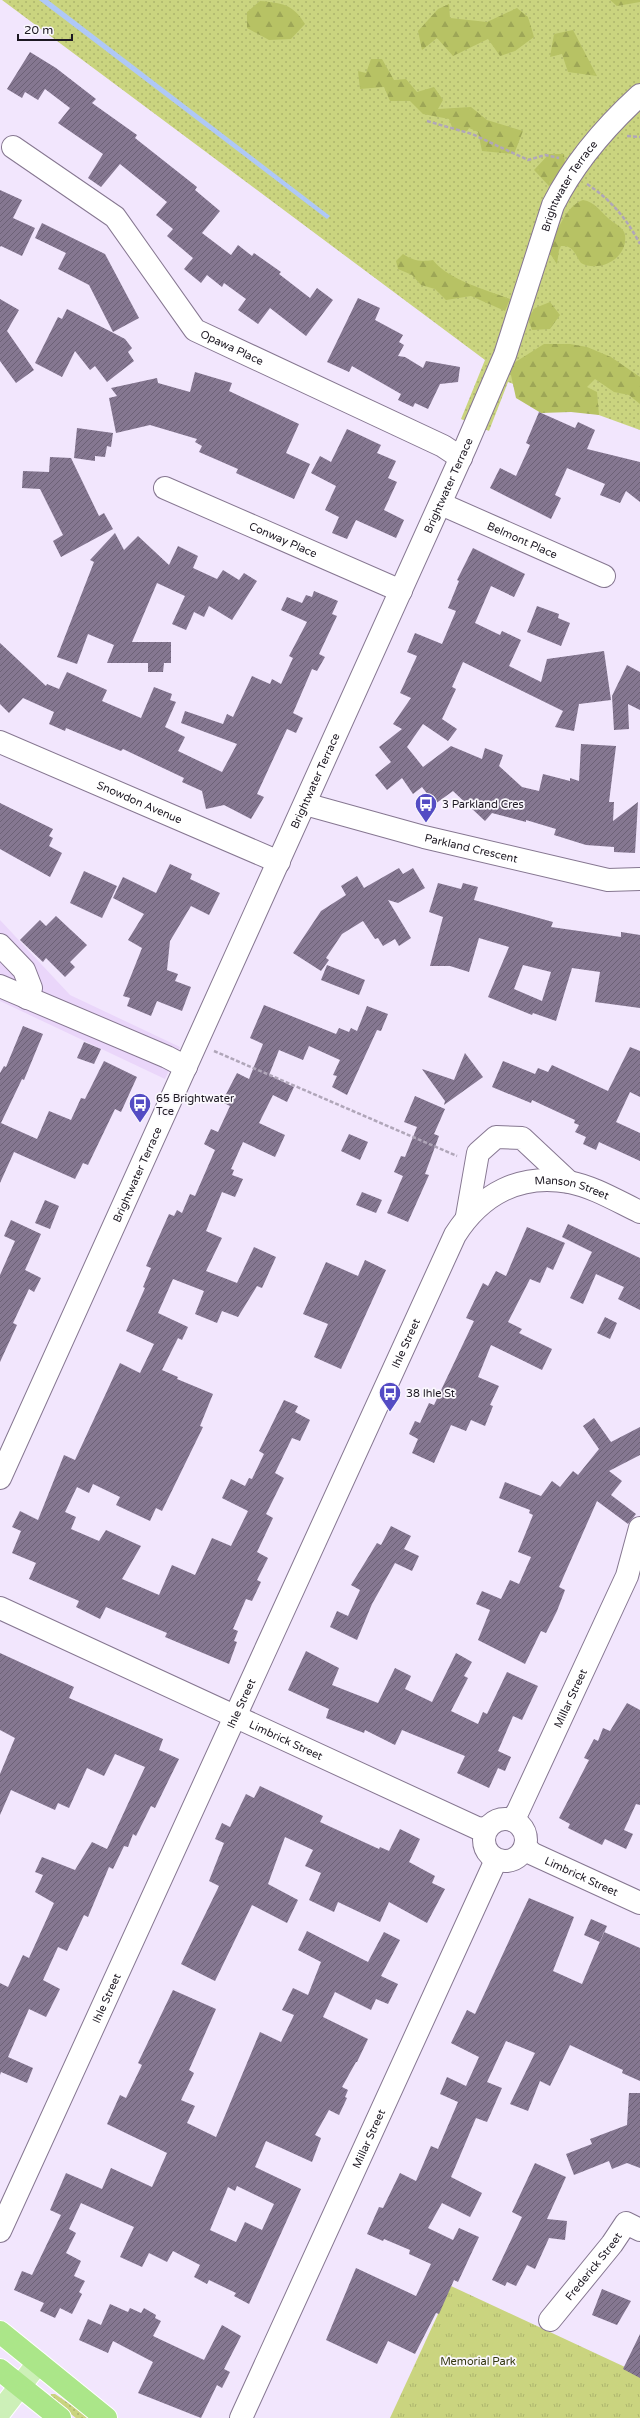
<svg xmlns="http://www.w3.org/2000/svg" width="640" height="2418" font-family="'Varela Round',sans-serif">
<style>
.built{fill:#ead6fa}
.grass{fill:url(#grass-dots)}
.forest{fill:url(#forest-firs)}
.park{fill:url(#park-tufts)}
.water{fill:#afc8f7}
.building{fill:url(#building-hatch);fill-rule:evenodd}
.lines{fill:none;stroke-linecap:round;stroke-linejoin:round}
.minor-casing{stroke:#867791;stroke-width:24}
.major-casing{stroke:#fff;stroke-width:24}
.highway-casing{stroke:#fff;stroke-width:24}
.path{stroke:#b0a6b9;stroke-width:2.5;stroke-dasharray:4 2;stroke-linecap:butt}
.minor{stroke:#fff;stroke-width:22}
.major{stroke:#cdf0b8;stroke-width:22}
.highway{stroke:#abe689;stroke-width:22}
.labels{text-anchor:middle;stroke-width:3.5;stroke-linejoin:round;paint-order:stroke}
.street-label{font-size:11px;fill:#1d1822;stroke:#faf7fd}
.poi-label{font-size:11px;fill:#1d1822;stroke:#faf7fd;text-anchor:start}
.park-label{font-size:11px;fill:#343810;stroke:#faf7fd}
</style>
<defs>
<pattern id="grass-dots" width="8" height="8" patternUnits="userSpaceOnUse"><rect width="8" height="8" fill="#cad47f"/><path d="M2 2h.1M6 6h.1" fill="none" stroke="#adb56d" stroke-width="1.8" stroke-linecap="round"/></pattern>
<pattern id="forest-firs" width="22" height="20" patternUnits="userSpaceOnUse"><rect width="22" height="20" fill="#b7c264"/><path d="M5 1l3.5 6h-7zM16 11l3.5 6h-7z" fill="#9da656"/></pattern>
<pattern id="park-tufts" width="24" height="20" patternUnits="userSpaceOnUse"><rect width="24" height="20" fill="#cad47f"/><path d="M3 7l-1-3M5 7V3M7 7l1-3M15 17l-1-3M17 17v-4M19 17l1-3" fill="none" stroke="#adb56d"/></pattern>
<pattern id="building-hatch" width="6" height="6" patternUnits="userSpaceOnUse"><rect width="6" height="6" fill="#857791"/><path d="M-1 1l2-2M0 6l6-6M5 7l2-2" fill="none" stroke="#6c6176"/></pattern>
</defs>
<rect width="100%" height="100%" fill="#f2e6fd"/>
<path class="built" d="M0 920 70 995 180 1047 165 1079 0 1001Z"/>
<path class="grass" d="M2 0H640V430L508 382 489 431 461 419 485 360Z
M51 2394H55L90 2418H76L50 2398Z"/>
<path class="forest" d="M610 0H640V2L617 6Z
M260 1C282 3 293 4 305 24L291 39 269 40 247 28V12Z
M449 4 450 18 487 22 517 8 528 17 534 37 515 51 500 56 488 39 453 56 437 38 422 50 418 31 438 9Z
M573 30 597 76 568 72 562 54 550 57 554 34Z
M371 59H382L394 80 406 79 417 92 434 87 443 100 438 109 471 107 487 120 523 131 514 154 482 151 478 132 469 128 467 131 453 130 449 119 423 114 410 101H390L384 87 360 89 358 71 366 73Z
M549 154H564L566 173 549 186 534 170Z
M583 200C595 202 600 211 608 218 613 223 624 227 625 235 628 259 599 273 581 263 575 255 574 245 561 246L559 250 557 264 549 252C554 236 566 205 583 200Z
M403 254C414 261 420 262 433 260 448 280 487 290 510 299L505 311 471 296 446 300 435 289 421 285 412 275 398 269 396 261Z
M550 302 560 315 550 329 532 330 528 318 535 308Z
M544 344H570L587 347 611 357 640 377V404L629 395 614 392 595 379 587 387 597 392 599 415 571 412 541 413 516 398 509 366Z"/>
<path class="park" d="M451 2286 640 2374V2418H390Z"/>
<path class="water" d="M39 0H48L330 216 327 219Z"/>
<path class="building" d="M30 52 56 68 96 99 92 103 137 135 135 138 197 187 195 190 220 211 202 233 231 255 238 245 252 256 254 253 281 272 279 274 310 298 317 288 333 300 306 336 270 308 258 324 238 310 246 299 224 283 222 287 207 275 201 283 184 269 193 258 167 236 173 229 156 215 167 202 120 164 101 187 88 178 103 154 58 123 70 108 45 89 38 100 25 92 22 98 7 89Z
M0 190 22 200 13 218 35 228 22 256 1 246 0 247Z
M42 223 105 254 139 318 113 332 89 285 58 269 66 253 35 238Z
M358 298 380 308 375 320 403 335 399 342 404 345 398 356 405 357 423 368 426 361 460 367 458 382 440 384 428 409 415 403 413 407 398 400 401 394 352 366 349 372 327 362Z
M0 299 19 310 7 331 34 370 16 383 0 361Z
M67 309 125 339 132 348 128 352 134 361 107 382 95 366 90 370 75 351 62 377 35 363 58 317 62 319Z
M195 372 232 383 229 391 299 424 286 453 310 464 294 499 236 473 238 469 199 452 202 446 195 442 197 439 150 425 116 433 109 398 117 396 111 388 157 378 158 383 190 392Z
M539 412 575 428 578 422 595 430 587 449 640 462V502L626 491 620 503 600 495 605 484 567 468 555 495 561 498 551 519 490 488 500 468 516 476 530 445 526 443Z
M77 428 113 433 111 447 107 446 105 457 95 456V461L74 458Z
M347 429 381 445 377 453 396 461 388 478 397 482 384 510 404 520 396 538 356 520 347 539 332 533 339 517 325 510 336 486 311 473 320 456 331 462Z
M50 457 71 458 99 516 104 513 113 529 61 557 53 541 63 535 40 489 22 488 23 471 49 472Z
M115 533 124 550 138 536 169 565 178 546 198 556 193 568 217 579 223 570 239 580 244 573 257 581 232 620 209 606 204 617 194 612 186 630 172 624 185 596 157 583 132 642H171V663H164L163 672H148V663H107L114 645 88 634 77 664 57 657 94 562 90 560Z
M473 548 525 574 514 597 491 586 475 623 500 635 502 631 521 640 509 666 541 682 547 659 604 651 611 700 579 704 574 731 555 727 563 711 463 662 452 687 456 689 442 719 457 729 448 741 423 724 407 747 423 767 451 746 482 759 485 748 503 755 499 766 522 787 539 791 543 774 570 781V778L579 781 581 744 616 746 609 802H614L613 821 638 802 635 853 614 852V847L586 845 554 835 556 829 526 820V822L492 813 485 821 453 791 435 804 422 787 413 794 402 778 387 790 375 775 391 762 379 747 402 729 393 724 411 698 400 693 417 656 407 652 415 633 442 644 456 611 448 608 459 581 457 580Z
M314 591 338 601 332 614 337 616 319 654 325 657 317 671 312 669 293 713 303 718 296 733 287 729 257 794 264 797 251 819 224 805 206 809 202 791 182 782 184 778 123 749 121 751 66 728 65 731 49 724 54 712 23 698 9 713 0 704V643L46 686 47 684 59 689 67 672 107 690 102 701 141 718 154 687 172 694 170 700 176 702 165 727 185 737 178 751 222 772 237 744 181 723 185 711 223 724 227 714 233 717 252 676 270 684 272 679 281 684 293 658 289 656 307 622 281 610 287 597 302 603 306 595 312 597Z
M537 606 559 614 558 618 570 623 561 646 527 632Z
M627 665 640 672V710L628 704 629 729 614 730 612 696Z
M0 803 53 829 49 836 53 838 49 846 62 853 50 877 0 849Z
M170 864 192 874 190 879 220 893 209 915 191 906 170 941 167 970 178 974 175 981 191 987 182 1011 157 1001 151 1016 127 1006 130 998 123 996 142 948 128 940 144 914 113 898 123 877 156 893Z
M399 868 403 874 413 868 425 888 398 903 388 900 411 938 399 946 395 939 383 946 378 938 375 939 363 921 342 934 326 958 329 960 321 971 293 953 321 911 346 895 341 886 357 876 364 888Z
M84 871 117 886 102 918 70 903Z
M438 883 461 889 463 883 478 887 474 900 553 922 551 927 621 937V932L640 935V1008L595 1002 600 972 572 968 556 1021 533 1013 532 1015 488 997 509 947 479 938 469 972 450 966H430L443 917 429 912ZM523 965 551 972 542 1001 514 989Z
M56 916 87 945 70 962 75 967 65 977 46 958 43 962 20 940 40 920 46 926Z
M327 965 365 980 359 995 321 980Z
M264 1005 336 1034 339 1028 349 1032 351 1028 357 1031 367 1006 388 1014 381 1031 377 1030 347 1095 332 1087 337 1076 333 1075 340 1060 309 1046 303 1060 279 1050 269 1075 294 1087 287 1102 273 1095 259 1123 285 1135 275 1157 243 1142 231 1169 234 1170 232 1175 243 1179 235 1197 222 1192 206 1231 222 1238 206 1271 237 1283 254 1247 276 1257 262 1288 257 1286 238 1317 222 1311 217 1323 195 1314 204 1291 173 1279 158 1313 188 1327 182 1340 178 1338 162 1370 178 1377 177 1379 213 1394 200 1426 203 1427 162 1511 156 1508 150 1521 116 1505 120 1497 93 1484 89 1493 77 1487 65 1512 76 1517 71 1529 99 1541 106 1530 141 1546 122 1579 159 1595 172 1565 195 1575 212 1538 231 1546 248 1511 222 1498 231 1479 245 1486 249 1478 252 1479 264 1454 259 1451 284 1400 298 1406 295 1412 310 1420 300 1441 292 1438 275 1473 284 1478 266 1514 273 1518 257 1552 268 1558 257 1580 261 1582 252 1601 246 1599 233 1629 238 1631 234 1641 237 1642 229 1664 165 1637 167 1633 106 1607 100 1619 76 1607 79 1601 29 1579 36 1563 12 1553 21 1531 12 1527 20 1511 38 1520 64 1455 75 1460 120 1363 140 1373 154 1344 126 1331 145 1288 143 1287 151 1268 146 1266 169 1214 174 1216 177 1210 182 1213 190 1194 195 1196 215 1150 204 1144 211 1129 218 1132 230 1106 222 1102 237 1073 249 1079 263 1044 250 1038Z
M23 1026 43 1034 24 1080 22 1079 1 1123 37 1139 49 1111 71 1120 81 1098 85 1099 104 1061 137 1077 121 1112 115 1109 88 1165 83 1163 75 1179 14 1152 0 1183V1073L4 1066 6 1067Z
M84 1042 101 1049 94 1064 77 1058Z
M630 1047 640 1051V1097L630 1092 616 1122 640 1133V1161L599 1142 596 1150 583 1144 586 1137 575 1132 579 1125 574 1123 575 1120 532 1100 531 1103 492 1087 503 1061 535 1074 538 1068 548 1072 552 1065 608 1091Z
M465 1053 483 1077 444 1105 445 1101 422 1069 454 1080Z
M415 1096 445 1109 434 1134 439 1136 425 1174 429 1175 408 1222 387 1213 403 1176 394 1172 401 1156 405 1157 417 1127 404 1122Z
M349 1134 368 1142 360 1160 341 1151Z
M362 1192 382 1200 376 1213 356 1205Z
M45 1200 59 1206 50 1229 35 1223Z
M11 1220 41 1234 25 1270 41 1278 34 1292 29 1289 13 1323 17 1325 0 1362V1275L15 1241 4 1236Z
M568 1224 640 1258V1310L618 1299 624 1287 596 1274 583 1304 570 1298 592 1252 562 1237Z
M527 1227 565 1243 553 1270 547 1267 540 1283 530 1279 508 1322 522 1329 519 1333 552 1349 542 1370 491 1345 478 1377 499 1386 490 1405 493 1406 485 1426 471 1420 466 1431 451 1425 434 1463 412 1453 418 1439 409 1434 415 1421 420 1423 429 1403 434 1405 474 1321 466 1318 483 1283 488 1286 496 1271 506 1276Z
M365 1260 386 1270 341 1369 314 1357 328 1324 303 1314 326 1262 358 1276Z
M605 1317 617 1323 610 1339 597 1333Z
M594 1418 611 1442 640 1427V1455L609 1471 622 1481 611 1495 636 1514 628 1524 597 1501 559 1587 565 1590 557 1611 546 1633 541 1631 525 1664 478 1640 490 1610 476 1604 482 1591 501 1599 510 1580 519 1584 531 1557 518 1552 533 1515 529 1513 530 1510 499 1498 505 1482 541 1496 552 1481 560 1487 573 1471 578 1475 599 1449 583 1426Z
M391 1526 411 1536 404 1549 419 1556 412 1571 395 1563 372 1604 357 1640 330 1627 337 1611 348 1616 360 1590 351 1585 377 1543 381 1545Z
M306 1651 339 1668 332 1685 378 1703 395 1668 411 1676 405 1689 432 1702 456 1653 472 1662 464 1676 468 1678 451 1711 478 1724 483 1712 487 1714 507 1672 538 1686 522 1720 513 1716 498 1751 511 1757 505 1771 498 1768 489 1788 457 1773 465 1756 402 1730 395 1745 365 1730 364 1733 326 1718 329 1709 288 1690Z
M0 1653 74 1687 69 1698 163 1739 159 1750 179 1759 155 1808 151 1806 136 1836 133 1834 128 1847 124 1846 113 1869 109 1867 88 1917 84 1915 67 1951 58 1947 43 1980 60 1989 46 2017 29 2009 8 2057 33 2068 27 2083 1 2072 0 2075V1983L8 1987 23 1955 29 1958 54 1903 35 1892 43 1875 35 1872 42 1857 75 1870 92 1842 107 1849 145 1767 115 1754 104 1776 87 1768 69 1808 58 1803 55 1810 11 1790 0 1815V1774L15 1738 0 1730Z
M627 1703 640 1710V1805L636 1804 624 1830 633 1834 626 1849 605 1839 602 1845 568 1828 570 1824 559 1818 589 1760 584 1758 594 1739 598 1741 603 1728 610 1731Z
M260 1786 323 1816 320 1822 379 1849 380 1847 389 1851 400 1829 420 1839 409 1862 435 1876 432 1883 445 1889 427 1923 389 1902 380 1922 338 1902 334 1912 309 1900 321 1873 305 1866 313 1850 285 1837 268 1884 298 1900 287 1923 252 1905 215 1981 181 1964 219 1886 209 1881 224 1843 215 1839 222 1823 230 1827 246 1794 254 1798Z
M529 1898 574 1917 553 1971 582 1984 604 1932 640 1948V2081L622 2073 623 2070 570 2045 550 2086 540 2081 528 2111 510 2104 535 2053 506 2041 487 2082 502 2088 487 2122 476 2118 451 2177 482 2193 470 2217 442 2203 428 2228 453 2240 459 2228 479 2237 458 2282 454 2280 439 2314 436 2313 415 2354 388 2341 377 2364 326 2340 356 2268 416 2296 431 2264 409 2254 410 2250 384 2239 383 2241 367 2234 379 2207 383 2208 400 2173 416 2181 431 2146 438 2149 458 2102 440 2094 447 2077 466 2086 479 2057 451 2043 467 2010 475 2014Z
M591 1919 607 1926 600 1942 584 1935Z
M307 1931 368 1962 384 1932 400 1940 381 1976 398 1984 388 2004 376 1999 371 2010 335 1992 323 2017 368 2039 357 2062H356L342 2087 348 2090 345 2097 347 2098 339 2115 329 2110 315 2135 321 2138 312 2162 266 2141 255 2167 301 2189 249 2304 234 2296 236 2293 209 2280 207 2284 194 2277 200 2265 173 2251 167 2262 149 2253 142 2267 120 2257 134 2227 81 2203 69 2229 76 2233 66 2253 81 2261 74 2276 85 2281 79 2292 82 2294 72 2314 60 2308 55 2318 40 2311 44 2303 14 2290 22 2271 32 2275 61 2215 50 2210 66 2173 102 2189 111 2168 152 2187 167 2153 107 2124 120 2095 126 2098 142 2065 138 2063 173 1990 216 2009 189 2070 194 2073 181 2100 195 2106 187 2123 216 2137 260 2032 281 2042 294 2015 282 2010 293 1988 308 1995 321 1962 298 1950ZM237 2186 274 2204 262 2230 245 2222 236 2242 210 2230 228 2187 235 2191Z
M629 2093H640V2168L627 2163 612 2169 609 2161 574 2175 566 2154 592 2144 590 2139 627 2125Z
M535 2163 566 2177 547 2219 567 2221 565 2240 549 2238 535 2269 527 2265 516 2286 507 2282 505 2286 492 2280 522 2217 512 2212Z
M602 2289 631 2301 617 2325 592 2315Z
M110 2304 128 2312 130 2308 141 2313 144 2308 156 2315 155 2318 161 2321 153 2336 204 2360 222 2325 241 2336 224 2369 230 2372 222 2388 217 2385 201 2418 138 2393 153 2362 113 2341 108 2353 79 2340 88 2319 101 2325Z
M640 2334V2378L623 2369Z"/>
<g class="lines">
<g class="minor-casing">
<g id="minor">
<path id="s1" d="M13 147 115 217 195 330 443 446 461 458"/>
<path id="s2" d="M165 488 401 591"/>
<path id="s3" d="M441 504 604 576"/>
<path id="s4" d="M0 742 279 862"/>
<path id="s5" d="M305 804 424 837 608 880 640 879"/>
<path d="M0 945 24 970 31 988 27 998"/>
<path d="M0 986 167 1057 186 1067"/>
<path d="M467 1216 478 1153 496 1137 522 1138 569 1182"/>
<path id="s6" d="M0 1478 466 446 505 355 553 205C574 163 605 127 640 95"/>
<path id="s7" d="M0 1608 477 1828 486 1829"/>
<circle cx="505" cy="1840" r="21"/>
<path id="s8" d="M512 1820 518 1811 627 1576 640 1528"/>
<path id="s9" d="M525 1847 533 1854 640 1903"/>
<path id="s10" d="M0 2231 455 1235C481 1194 520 1173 569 1182 594 1187 617 1201 640 1212"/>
<path id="s11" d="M550 2320 612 2244 626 2223 640 2230"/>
<path id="s12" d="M241 2418 496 1860"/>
</g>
</g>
<g class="major-casing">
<path id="major" d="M0 2412 38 2363"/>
</g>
<g class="highway-casing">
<path id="highway" d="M0 2332 106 2418
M0 2370 60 2418"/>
</g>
<path class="path" d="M427 121 472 134 528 160 545 155 559 158
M627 136 640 137
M587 184C610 199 627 219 640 244
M214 1051 457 1156"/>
<use href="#minor" class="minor"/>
<use href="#major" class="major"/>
<use href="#highway" class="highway"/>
</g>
<defs>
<g id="bus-pin" transform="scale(1.15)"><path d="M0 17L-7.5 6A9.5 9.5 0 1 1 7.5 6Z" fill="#544cc4" stroke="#faf7fd"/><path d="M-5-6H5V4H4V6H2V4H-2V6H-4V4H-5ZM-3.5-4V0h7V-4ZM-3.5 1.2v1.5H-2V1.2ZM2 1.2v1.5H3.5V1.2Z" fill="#fff"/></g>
</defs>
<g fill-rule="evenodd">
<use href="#bus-pin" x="426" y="804"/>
<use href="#bus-pin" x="140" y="1104"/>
<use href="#bus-pin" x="390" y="1393"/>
</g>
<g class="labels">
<g class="street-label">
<text dy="4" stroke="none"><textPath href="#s6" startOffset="1413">Brightwater Terrace</textPath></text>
<text dy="4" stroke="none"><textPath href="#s1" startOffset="303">Opawa Place</textPath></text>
<text dy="4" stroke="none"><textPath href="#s6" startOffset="1089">Brightwater Terrace</textPath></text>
<text dy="4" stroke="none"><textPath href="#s3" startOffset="89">Belmont Place</textPath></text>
<text dy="4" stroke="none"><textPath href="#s2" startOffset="129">Conway Place</textPath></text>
<text dy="4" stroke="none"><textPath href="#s6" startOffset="765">Brightwater Terrace</textPath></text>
<text dy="4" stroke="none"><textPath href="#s4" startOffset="152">Snowdon Avenue</textPath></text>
<text dy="4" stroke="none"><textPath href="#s5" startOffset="172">Parkland Crescent</textPath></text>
<text dy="4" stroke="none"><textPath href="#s6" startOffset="333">Brightwater Terrace</textPath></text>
<text dy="4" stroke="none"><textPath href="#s10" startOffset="1233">Manson Street</textPath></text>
<text dy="4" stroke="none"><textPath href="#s10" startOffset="976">Ihle Street</textPath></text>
<text dy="4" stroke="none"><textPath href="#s8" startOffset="135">Millar Street</textPath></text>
<text dy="4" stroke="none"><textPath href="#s10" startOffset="580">Ihle Street</textPath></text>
<text dy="4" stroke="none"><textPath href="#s7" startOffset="315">Limbrick Street</textPath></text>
<text dy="4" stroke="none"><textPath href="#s9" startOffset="64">Limbrick Street</textPath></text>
<text dy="4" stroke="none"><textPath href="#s10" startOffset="256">Ihle Street</textPath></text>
<text dy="4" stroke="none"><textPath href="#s12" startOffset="307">Millar Street</textPath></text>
<text dy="4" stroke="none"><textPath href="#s11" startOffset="69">Frederick Street</textPath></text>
</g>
<g class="poi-label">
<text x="442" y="808">3 Parkland Cres</text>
<text x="156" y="1102">65 Brightwater<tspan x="156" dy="13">Tce</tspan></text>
<text x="406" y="1397">38 Ihle St</text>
</g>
<g class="park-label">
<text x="478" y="2365">Memorial Park</text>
</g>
</g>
<path d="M18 34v6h54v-6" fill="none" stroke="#1d1822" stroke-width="2"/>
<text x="24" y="34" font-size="12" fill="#1d1822" stroke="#faf7fd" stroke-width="3" paint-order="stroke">20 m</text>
</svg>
